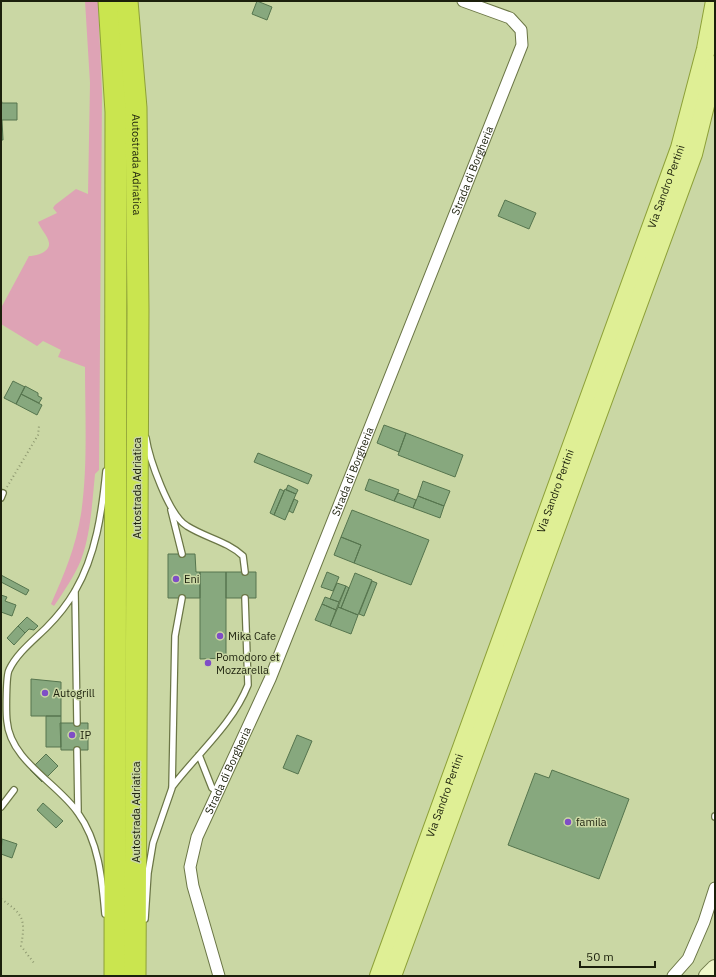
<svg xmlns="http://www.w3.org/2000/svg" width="716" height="977" font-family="'IBM Plex Sans',sans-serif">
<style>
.green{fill:#dea3b5}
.building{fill:#87a87e;stroke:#56754e}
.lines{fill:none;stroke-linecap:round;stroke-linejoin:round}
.lane-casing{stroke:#6b7646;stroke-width:8}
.street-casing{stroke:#6b7646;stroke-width:13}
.secondary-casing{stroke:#6b7646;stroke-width:18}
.primary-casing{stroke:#8da038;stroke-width:20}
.highway-casing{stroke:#8da038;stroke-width:23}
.path{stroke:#8d976f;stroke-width:2;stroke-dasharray:1 3;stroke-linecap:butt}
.lane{stroke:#fff;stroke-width:5.5}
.street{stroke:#fff;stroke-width:11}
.secondary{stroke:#eff7ca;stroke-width:16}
.primary{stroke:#dfef95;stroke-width:18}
.highway{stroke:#cae54f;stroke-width:21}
.poi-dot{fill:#7f4ec6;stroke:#cad7a4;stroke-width:1.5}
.labels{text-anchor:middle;stroke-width:3;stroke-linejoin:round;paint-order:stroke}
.street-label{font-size:11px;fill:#1c200c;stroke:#cad7a4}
.poi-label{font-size:11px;fill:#1c200c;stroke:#cad7a4;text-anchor:start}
</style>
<rect width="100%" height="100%" fill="#cad7a4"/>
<path class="green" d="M85 1H98L102 93 99 470 95 474C92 503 91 533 81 560 74 577 64 591 54 606L51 604C64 575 76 546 81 514 88 468 85 414 85 367L58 357 61 350 43 341 37 346 1 324V308L29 256C36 256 50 252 49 243 48 236 40 228 38 222L57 213 53 208 55 205 76 189 88 194 90 83Z"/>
<path class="building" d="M257 1 272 7 267 20 252 14Z
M1 99 2 103H17V120H2L3 140H1Z
M505 200 536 213 529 229 498 216Z
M13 381 25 387 16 404 4 398Z
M25 386 38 393V396L42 398 39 403 21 394Z
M21 394 42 405 37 415 16 404Z
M384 425 406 433 399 452 377 443Z
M406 433 463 455 455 477 398 455Z
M258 453 312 475 308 484 254 462Z
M369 479 399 490 394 501 365 490Z
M423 481 450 491 444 506 418 496Z
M288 485 298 490 296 494 286 490Z
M280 489 284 491 274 515 270 513Z
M285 489 296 494 285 520 274 515Z
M398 493 416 500 413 508 394 501Z
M418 496 444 506 440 518 413 508Z
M294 499 298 501 293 513 289 511Z
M352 510 429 540 411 585 354 563 361 545 341 537Z
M341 537 361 545 354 563 334 555Z
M168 554H195L196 572H200V598H168Z
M200 572H226V658L200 659Z
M226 572H256V598H226Z
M327 572 339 577 333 591 321 587Z
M355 573 372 580 358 615 341 608Z
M1 575 29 590 26 595 1 582Z
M372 581 377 583 364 616 359 614Z
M337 583 346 586 339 602 330 599Z
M346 586 349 588 341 608 338 607Z
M1 595 7 597 5 601 16 605 12 616 1 612Z
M325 597 339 602 336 610 322 604Z
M322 604 336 610 330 626 315 620Z
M338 607 358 615 351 634 330 626Z
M27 617 38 626 34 630 29 629 25 633 18 626Z
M18 626 25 633 14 645 7 638Z
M31 679 61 682V716H31Z
M46 716H61V747H46Z
M60 723H88V750H61Z
M297 735 312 741 298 774 283 768Z
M46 754 58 766 42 782 30 770Z
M552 770 629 799 599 879 508 845 535 773 549 778Z
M43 803 63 821 56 828 37 810Z
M2 839 17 844 12 858 1 854Z"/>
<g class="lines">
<g class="lane-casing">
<path id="lane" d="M146 438C149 458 169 516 187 526 206 538 227 541 243 556L245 572
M1 498 3 493
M171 510 182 554
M75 591 77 723
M77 750 78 811
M199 755 212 788 218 792
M172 787C198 753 232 725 248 685L245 598
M1 807 14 790
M715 816V817
M105 914C102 879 99 842 78 813 59 784 10 761 7 721 6 713 6 676 9 670 17 653 34 640 47 627 57 617 68 603 75 591 96 555 102 512 106 471
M145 919 148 873 153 843 172 788 175 636 182 598"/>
</g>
<g class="street-casing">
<g id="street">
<path id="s1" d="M219 976 193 886 190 867 197 837 270 679 522 45 521 30 510 18 463 1"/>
<path d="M673 976 688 959 704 922 715 888"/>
</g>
</g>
<g class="secondary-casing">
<path id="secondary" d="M707 976 715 968"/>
</g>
<g class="primary-casing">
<g id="primary">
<path id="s2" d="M379 976 680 148 706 49 715 1"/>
<path d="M392 976 693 154 715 65"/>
</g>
</g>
<g class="highway-casing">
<g id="highway">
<path d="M109 1 116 112 115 976"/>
<path id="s3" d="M127 1 136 108 138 309 135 976"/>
</g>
</g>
<path class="path" d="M7 487 38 435 39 426
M1 899C23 914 26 919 21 946L34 963"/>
<use href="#lane" class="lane"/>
<use href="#street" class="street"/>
<use href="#secondary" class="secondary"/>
<use href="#primary" class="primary"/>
<use href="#highway" class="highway"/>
</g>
<g class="poi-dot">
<circle cx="176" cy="579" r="4"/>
<circle cx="220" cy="636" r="4"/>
<circle cx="208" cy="663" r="4"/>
<circle cx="45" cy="693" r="4"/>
<circle cx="72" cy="735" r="4"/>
<circle cx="568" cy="822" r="4"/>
</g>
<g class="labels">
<g class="street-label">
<text dy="4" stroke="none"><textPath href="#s3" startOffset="164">Autostrada Adriatica</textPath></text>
<text dy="4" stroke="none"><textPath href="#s1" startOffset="865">Strada di Borgheria</textPath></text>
<text dy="4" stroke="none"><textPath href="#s2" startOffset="840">Via Sandro Pertini</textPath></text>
<text dy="4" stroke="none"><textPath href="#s1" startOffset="541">Strada di Borgheria</textPath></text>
<text transform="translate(137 488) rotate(-90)" y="4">Autostrada Adriatica</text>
<text dy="4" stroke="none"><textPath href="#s2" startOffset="516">Via Sandro Pertini</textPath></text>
<text dy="4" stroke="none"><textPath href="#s1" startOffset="217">Strada di Borgheria</textPath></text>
<text dy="4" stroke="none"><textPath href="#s2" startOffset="192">Via Sandro Pertini</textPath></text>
<text transform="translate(136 812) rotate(-90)" y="4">Autostrada Adriatica</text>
</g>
<g class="poi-label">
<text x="184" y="583">Eni</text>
<text x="228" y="640">Mika Cafe</text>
<text x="216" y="661">Pomodoro et<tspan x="216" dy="13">Mozzarella</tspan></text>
<text x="53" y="697">Autogrill</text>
<text x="80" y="739">IP</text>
<text x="576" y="826">famila</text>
</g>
</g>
<rect width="716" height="977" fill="none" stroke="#1c200c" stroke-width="4"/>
<path d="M580 961v6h75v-6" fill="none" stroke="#1c200c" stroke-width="2"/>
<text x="586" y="961" font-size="12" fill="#1c200c" stroke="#cad7a4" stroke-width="3" paint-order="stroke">50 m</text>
</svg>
